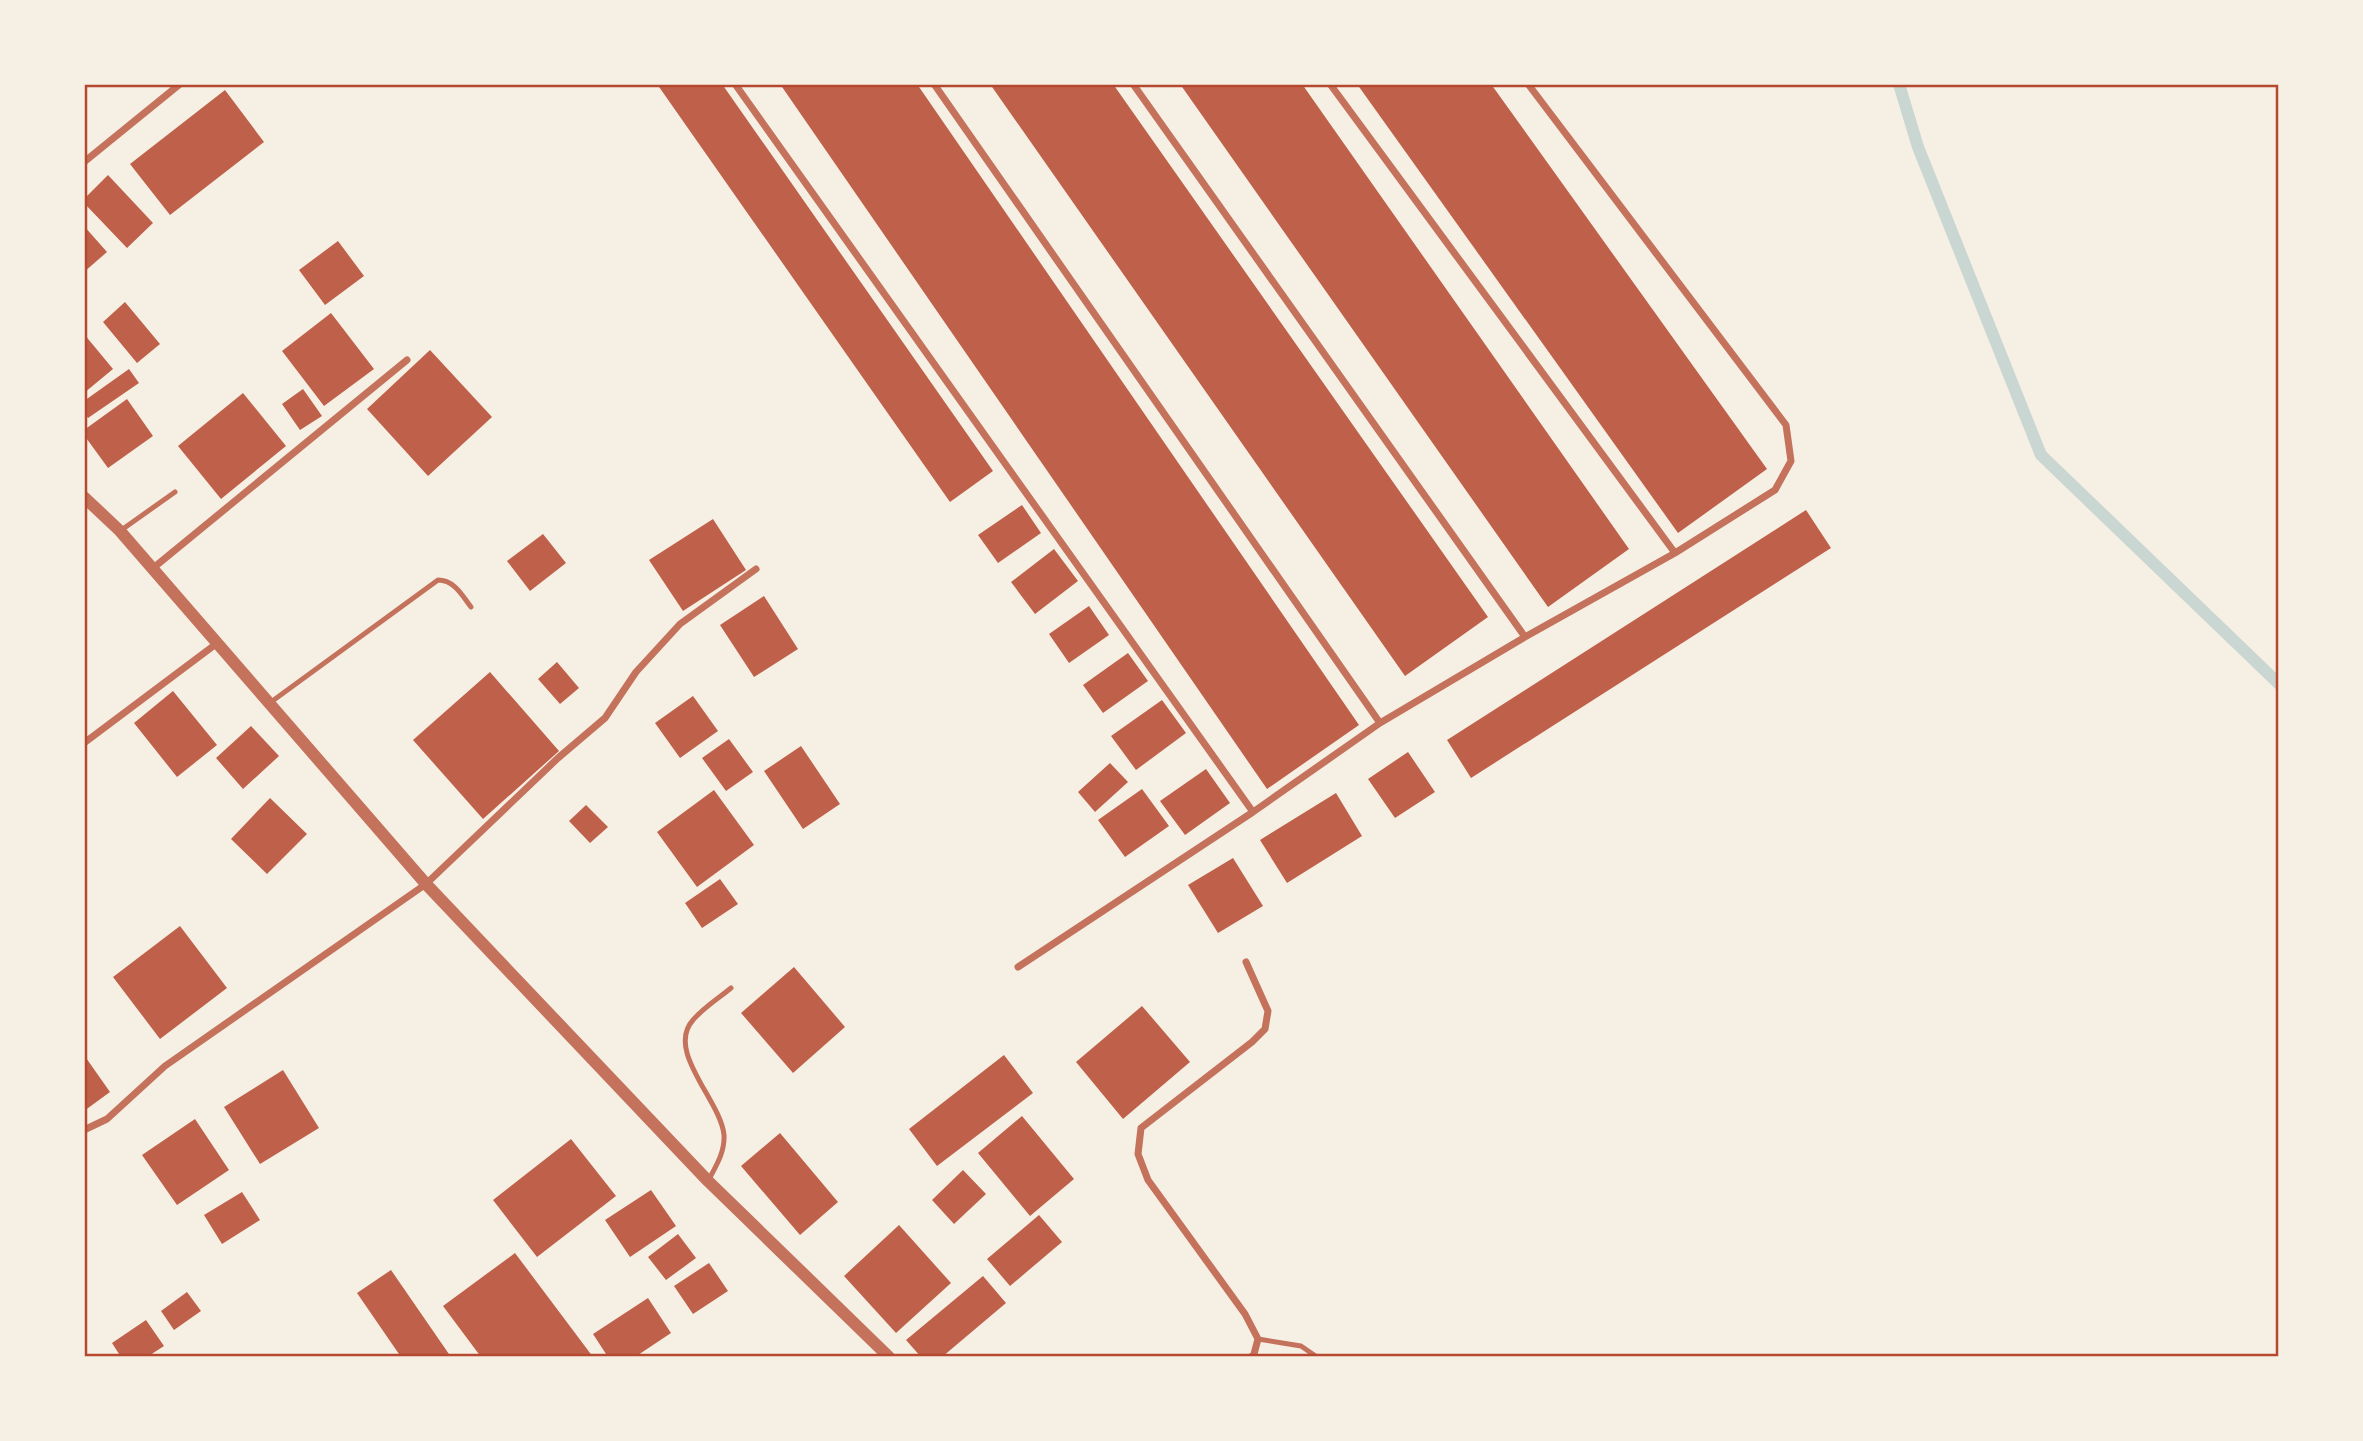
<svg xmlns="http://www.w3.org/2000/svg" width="2363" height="1441" font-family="Raleway,sans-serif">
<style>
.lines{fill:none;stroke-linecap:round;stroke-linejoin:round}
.stream{stroke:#c9d6d2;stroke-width:12}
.building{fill:#bf614a}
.service{stroke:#c5725c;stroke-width:5}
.minor{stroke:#c5725c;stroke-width:7}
.tertiary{stroke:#c5725c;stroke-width:12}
.neatline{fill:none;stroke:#b5482f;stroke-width:2.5}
</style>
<rect width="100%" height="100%" fill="#f6efe4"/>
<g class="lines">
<path class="stream" d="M1899 84 1918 147 2041 455 2279 684"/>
</g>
<path class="building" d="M657 84H722L993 471 950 502Z
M780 84H917L1359 725 1267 789Z
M990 84H1113L1488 617 1405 676Z
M1180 84H1302L1629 549 1548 607Z
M1357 84H1491L1767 469 1678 533Z
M225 90 264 142 170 215 130 164Z
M108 175 153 223 127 248 84 203V199Z
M84 226 107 252 84 272Z
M338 241 364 276 325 305 299 270Z
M125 302 160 344 137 363 103 322Z
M331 313 374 369 324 406 282 351Z
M84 334 113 369 84 393Z
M430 350 492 417 428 476 367 409Z
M129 369 139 383 88 418 84 412V401Z
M303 389 322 416 300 430 282 404Z
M243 393 286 446 221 499 178 446Z
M127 399 153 436 108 468 84 435V430Z
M1022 505 1041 533 998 563 978 535Z
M1806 510 1831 548 1471 778 1447 740Z
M713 519 746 570 683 611 649 560Z
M543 534 566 563 530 591 507 561Z
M1054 549 1078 581 1035 614 1011 582Z
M764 596 798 649 754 677 720 625Z
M1089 606 1109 635 1069 663 1049 634Z
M1128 653 1148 681 1103 713 1083 685Z
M557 662 579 688 560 704 538 679Z
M490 672 559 751 483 819 413 740Z
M173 691 217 745 177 777 134 723Z
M693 696 718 731 680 758 655 723Z
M1162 700 1186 733 1136 770 1111 736Z
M251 726 279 756 243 789 216 758Z
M729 739 753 772 726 791 702 758Z
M801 746 840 804 803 829 764 771Z
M1408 752 1435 792 1395 818 1368 779Z
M1110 763 1128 782 1095 812 1078 792Z
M1206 769 1230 803 1185 835 1160 801Z
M1142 789 1169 826 1125 857 1098 820Z
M714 790 754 845 697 887 657 832Z
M1336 793 1362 836 1287 883 1260 840Z
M270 798 307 834 267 874 231 839Z
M586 805 608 827 590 843 569 821Z
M1233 858 1263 906 1218 933 1188 885Z
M720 879 738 904 702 928 685 903Z
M180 926 227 988 160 1039 113 977Z
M794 967 845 1027 793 1073 741 1013Z
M1142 1006 1190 1062 1123 1119 1076 1062Z
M84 1055 110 1092 84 1111Z
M1004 1055 1033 1093 937 1166 909 1129Z
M283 1070 319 1128 260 1164 224 1107Z
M1022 1116 1074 1179 1030 1216 978 1153Z
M195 1119 229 1170 177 1205 142 1155Z
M780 1133 838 1202 800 1235 741 1166Z
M571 1139 616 1196 537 1257 493 1200Z
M963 1170 986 1194 954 1224 932 1200Z
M651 1190 676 1226 630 1257 605 1220Z
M242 1192 260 1220 222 1244 204 1215Z
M1039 1215 1062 1242 1010 1286 987 1259Z
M899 1225 951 1283 896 1333 844 1276Z
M678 1234 696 1258 666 1280 648 1257Z
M515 1253 593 1357H481L443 1306Z
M709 1263 728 1291 693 1314 674 1286Z
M391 1270 451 1357H401L357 1293Z
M983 1276 1006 1303 942 1357H921L906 1340Z
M187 1292 201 1311 174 1330 161 1311Z
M648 1298 671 1333 635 1357H608L593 1334Z
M146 1320 164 1346 147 1357H121L112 1343Z"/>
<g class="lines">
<path class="service" d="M120 531 175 492
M271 702 438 580C454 580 462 595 471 607
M708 1181C716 1166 725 1152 724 1135 721 1101 665 1051 693 1020 703 1008 719 998 731 988
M1258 1339 1301 1346 1317 1357"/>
<path class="minor" d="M735 84 1253 812
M934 84 1380 723
M1133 84 1525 637
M1330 84 1675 553
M84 162 180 84
M152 569 407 360
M84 743 216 644
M1246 962 1268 1011 1265 1029 1252 1042 1141 1128 1138 1154 1148 1180 1245 1314 1258 1339 1254 1354 1251 1357
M1018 967 1253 812 1380 723 1525 637 1675 553 1775 490 1791 461 1786 425 1528 84
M84 1130 107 1119 165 1066 426 884 558 758 605 718 636 672 680 624 756 569"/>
<path class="tertiary" d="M84 497 120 531 426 884 708 1181 889 1357"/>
</g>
<rect width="2363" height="1441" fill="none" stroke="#f6efe4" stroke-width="172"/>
<rect x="86" y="86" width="2191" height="1269" class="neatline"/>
</svg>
